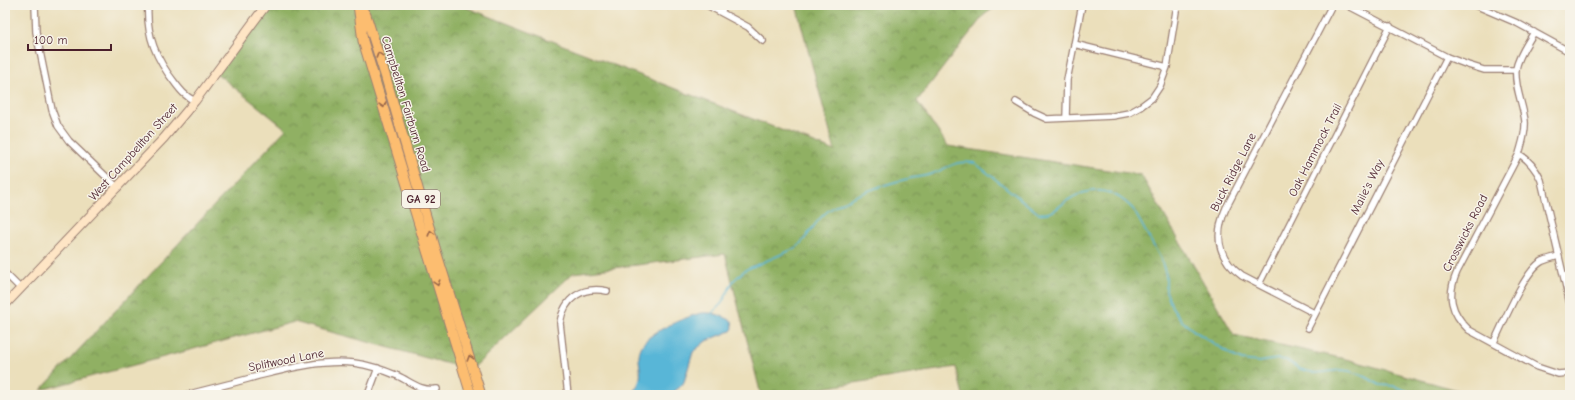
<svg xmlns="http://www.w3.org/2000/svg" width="1575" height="400" font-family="'Comic Neue',sans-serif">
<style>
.forest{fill:url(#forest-crowns);stroke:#6d6847}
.water{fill:#59b6d7;stroke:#526a81}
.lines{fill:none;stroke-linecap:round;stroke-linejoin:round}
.stream{stroke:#59b6d7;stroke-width:1.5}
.minor-casing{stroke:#9a7f73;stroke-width:8}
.secondary-casing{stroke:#9a7f73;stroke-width:10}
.primary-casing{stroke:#9a7f73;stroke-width:11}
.minor{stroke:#fff;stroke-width:5.5}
.secondary{stroke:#fee5c5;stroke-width:8}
.primary{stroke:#fcbd6f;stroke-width:9}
.oneway{stroke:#9a664a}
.labels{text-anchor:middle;stroke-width:3;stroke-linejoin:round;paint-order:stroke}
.shield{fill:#f7f3e8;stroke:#7e5f64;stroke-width:1}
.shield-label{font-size:11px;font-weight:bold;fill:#4a1f2b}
.street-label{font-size:12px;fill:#4a1f2b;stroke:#f7f3e8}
</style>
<defs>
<pattern id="forest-crowns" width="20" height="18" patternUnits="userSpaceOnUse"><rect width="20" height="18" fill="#90b063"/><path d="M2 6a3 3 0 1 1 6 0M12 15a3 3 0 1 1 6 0" fill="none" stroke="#788f52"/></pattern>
</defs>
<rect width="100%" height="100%" fill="#f7f3e8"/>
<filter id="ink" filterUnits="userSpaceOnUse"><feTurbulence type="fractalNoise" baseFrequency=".025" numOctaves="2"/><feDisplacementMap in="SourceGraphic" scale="8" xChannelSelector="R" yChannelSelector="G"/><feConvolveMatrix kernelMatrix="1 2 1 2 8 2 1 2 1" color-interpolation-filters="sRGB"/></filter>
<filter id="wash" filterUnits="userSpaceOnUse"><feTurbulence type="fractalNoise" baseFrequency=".012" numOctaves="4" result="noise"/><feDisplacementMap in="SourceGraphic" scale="16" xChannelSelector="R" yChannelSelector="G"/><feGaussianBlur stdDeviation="0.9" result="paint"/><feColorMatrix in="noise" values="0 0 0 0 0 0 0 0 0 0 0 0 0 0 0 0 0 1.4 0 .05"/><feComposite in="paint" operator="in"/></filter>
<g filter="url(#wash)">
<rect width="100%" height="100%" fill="#ebdfbb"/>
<path class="forest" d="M271 5H460L835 151 796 5H998L984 15 917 101 948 146 1141 175 1234 335 1350 360 1475 395H963L956 367 778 395H761L725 254 573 273 471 370 294 322 41 390 286 129 215 72Z"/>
<path class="water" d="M701 313C713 312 721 315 732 321L733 328 731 331 706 341 693 352 684 382C681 388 674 390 671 395H629C652 376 631 362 643 344 651 331 686 317 701 313Z"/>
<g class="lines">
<path class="stream" d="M712 313 722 303 733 281 745 270 796 248C809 237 814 221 828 211 847 197 884 184 907 179 914 177 921 177 928 175 947 170 953 159 975 163L1038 213C1054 215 1056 208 1068 200 1092 185 1114 189 1133 209L1161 259 1166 275V291L1172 307 1182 321 1193 330 1235 357 1242 360 1259 362 1278 359 1286 360 1300 369 1315 373 1341 370 1350 371 1366 377 1380 385 1393 386 1419 395"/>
</g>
</g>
<g filter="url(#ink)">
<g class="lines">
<g class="minor-casing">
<path id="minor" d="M35 5 36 32 52 110 58 126 69 141 118 188
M148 5C146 35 156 59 175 83 181 91 186 97 195 101
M707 5 748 27 763 41
M1347 5 1447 57 1468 65 1484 70H1516
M1475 5 1517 23 1570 52
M721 12 725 5
M1534 32C1528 43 1518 56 1516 69 1514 86 1523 104 1525 121 1526 133 1522 143 1519 154L1457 272C1447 295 1450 312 1469 330L1537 367 1558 374 1570 373
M1074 44 1167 67
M1016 102 1034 113 1047 119 1113 116 1129 113 1140 107 1152 98 1160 86 1167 67 1177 5
M1066 118 1067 80 1082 5
M1519 154C1529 160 1536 169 1541 180L1570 304
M5 273 21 289
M1259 284 1390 26
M1314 313 1242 276C1217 258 1214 235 1226 208L1332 5
M1308 328 1447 57
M1494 342C1503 324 1524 272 1541 262 1546 259 1553 258 1558 256
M185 395C209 389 234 383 258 376 290 368 321 360 354 363 369 365 384 370 398 376 411 382 421 392 437 389
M368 395 378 368
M568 395 560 323C564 298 582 286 607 291"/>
</g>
<g class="secondary-casing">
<path id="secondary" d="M5 305 164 138 195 101 266 5"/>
</g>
<g class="primary-casing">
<path id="primary" d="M358 5 363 41 471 395
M359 5 366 15 386 78 437 254 481 395"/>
</g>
<use href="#minor" class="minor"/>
<use href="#secondary" class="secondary"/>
<use href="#primary" class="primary"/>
</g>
<defs><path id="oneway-chevron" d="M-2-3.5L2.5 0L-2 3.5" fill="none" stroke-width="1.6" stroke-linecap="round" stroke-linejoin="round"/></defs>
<g class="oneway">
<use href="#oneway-chevron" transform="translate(379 55) rotate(-108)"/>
<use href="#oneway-chevron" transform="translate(383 105) rotate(73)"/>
<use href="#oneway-chevron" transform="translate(431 233) rotate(-106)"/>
<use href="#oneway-chevron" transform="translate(437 283) rotate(73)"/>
<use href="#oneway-chevron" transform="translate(470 358) rotate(-107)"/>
</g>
</g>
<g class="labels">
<rect class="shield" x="402" y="190" width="38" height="18" rx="3"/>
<g class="shield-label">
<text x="421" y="203">GA 92</text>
</g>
<g class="street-label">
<text transform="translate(406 104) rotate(73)" y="4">Campbellton Fairburn Road</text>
<text transform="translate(1315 150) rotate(-63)" y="4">Oak Hammock Trail</text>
<text transform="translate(133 152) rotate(-48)" y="4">West Campbellton Street</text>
<text transform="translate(1233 172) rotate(-63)" y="4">Buck Ridge Lane</text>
<text transform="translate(1367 187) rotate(-63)" y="4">Maile's Way</text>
<text transform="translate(1465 233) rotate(-63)" y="4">Crosswicks Road</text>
<text transform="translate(286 360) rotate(-11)" y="4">Splitwood Lane</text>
</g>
</g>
<rect width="1575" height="400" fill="none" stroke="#f7f3e8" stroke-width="20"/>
<path d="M28 44v6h83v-6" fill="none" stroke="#4a1f2b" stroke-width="2"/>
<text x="34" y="44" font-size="12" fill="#4a1f2b" stroke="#f7f3e8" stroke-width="3" paint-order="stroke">100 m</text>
</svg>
